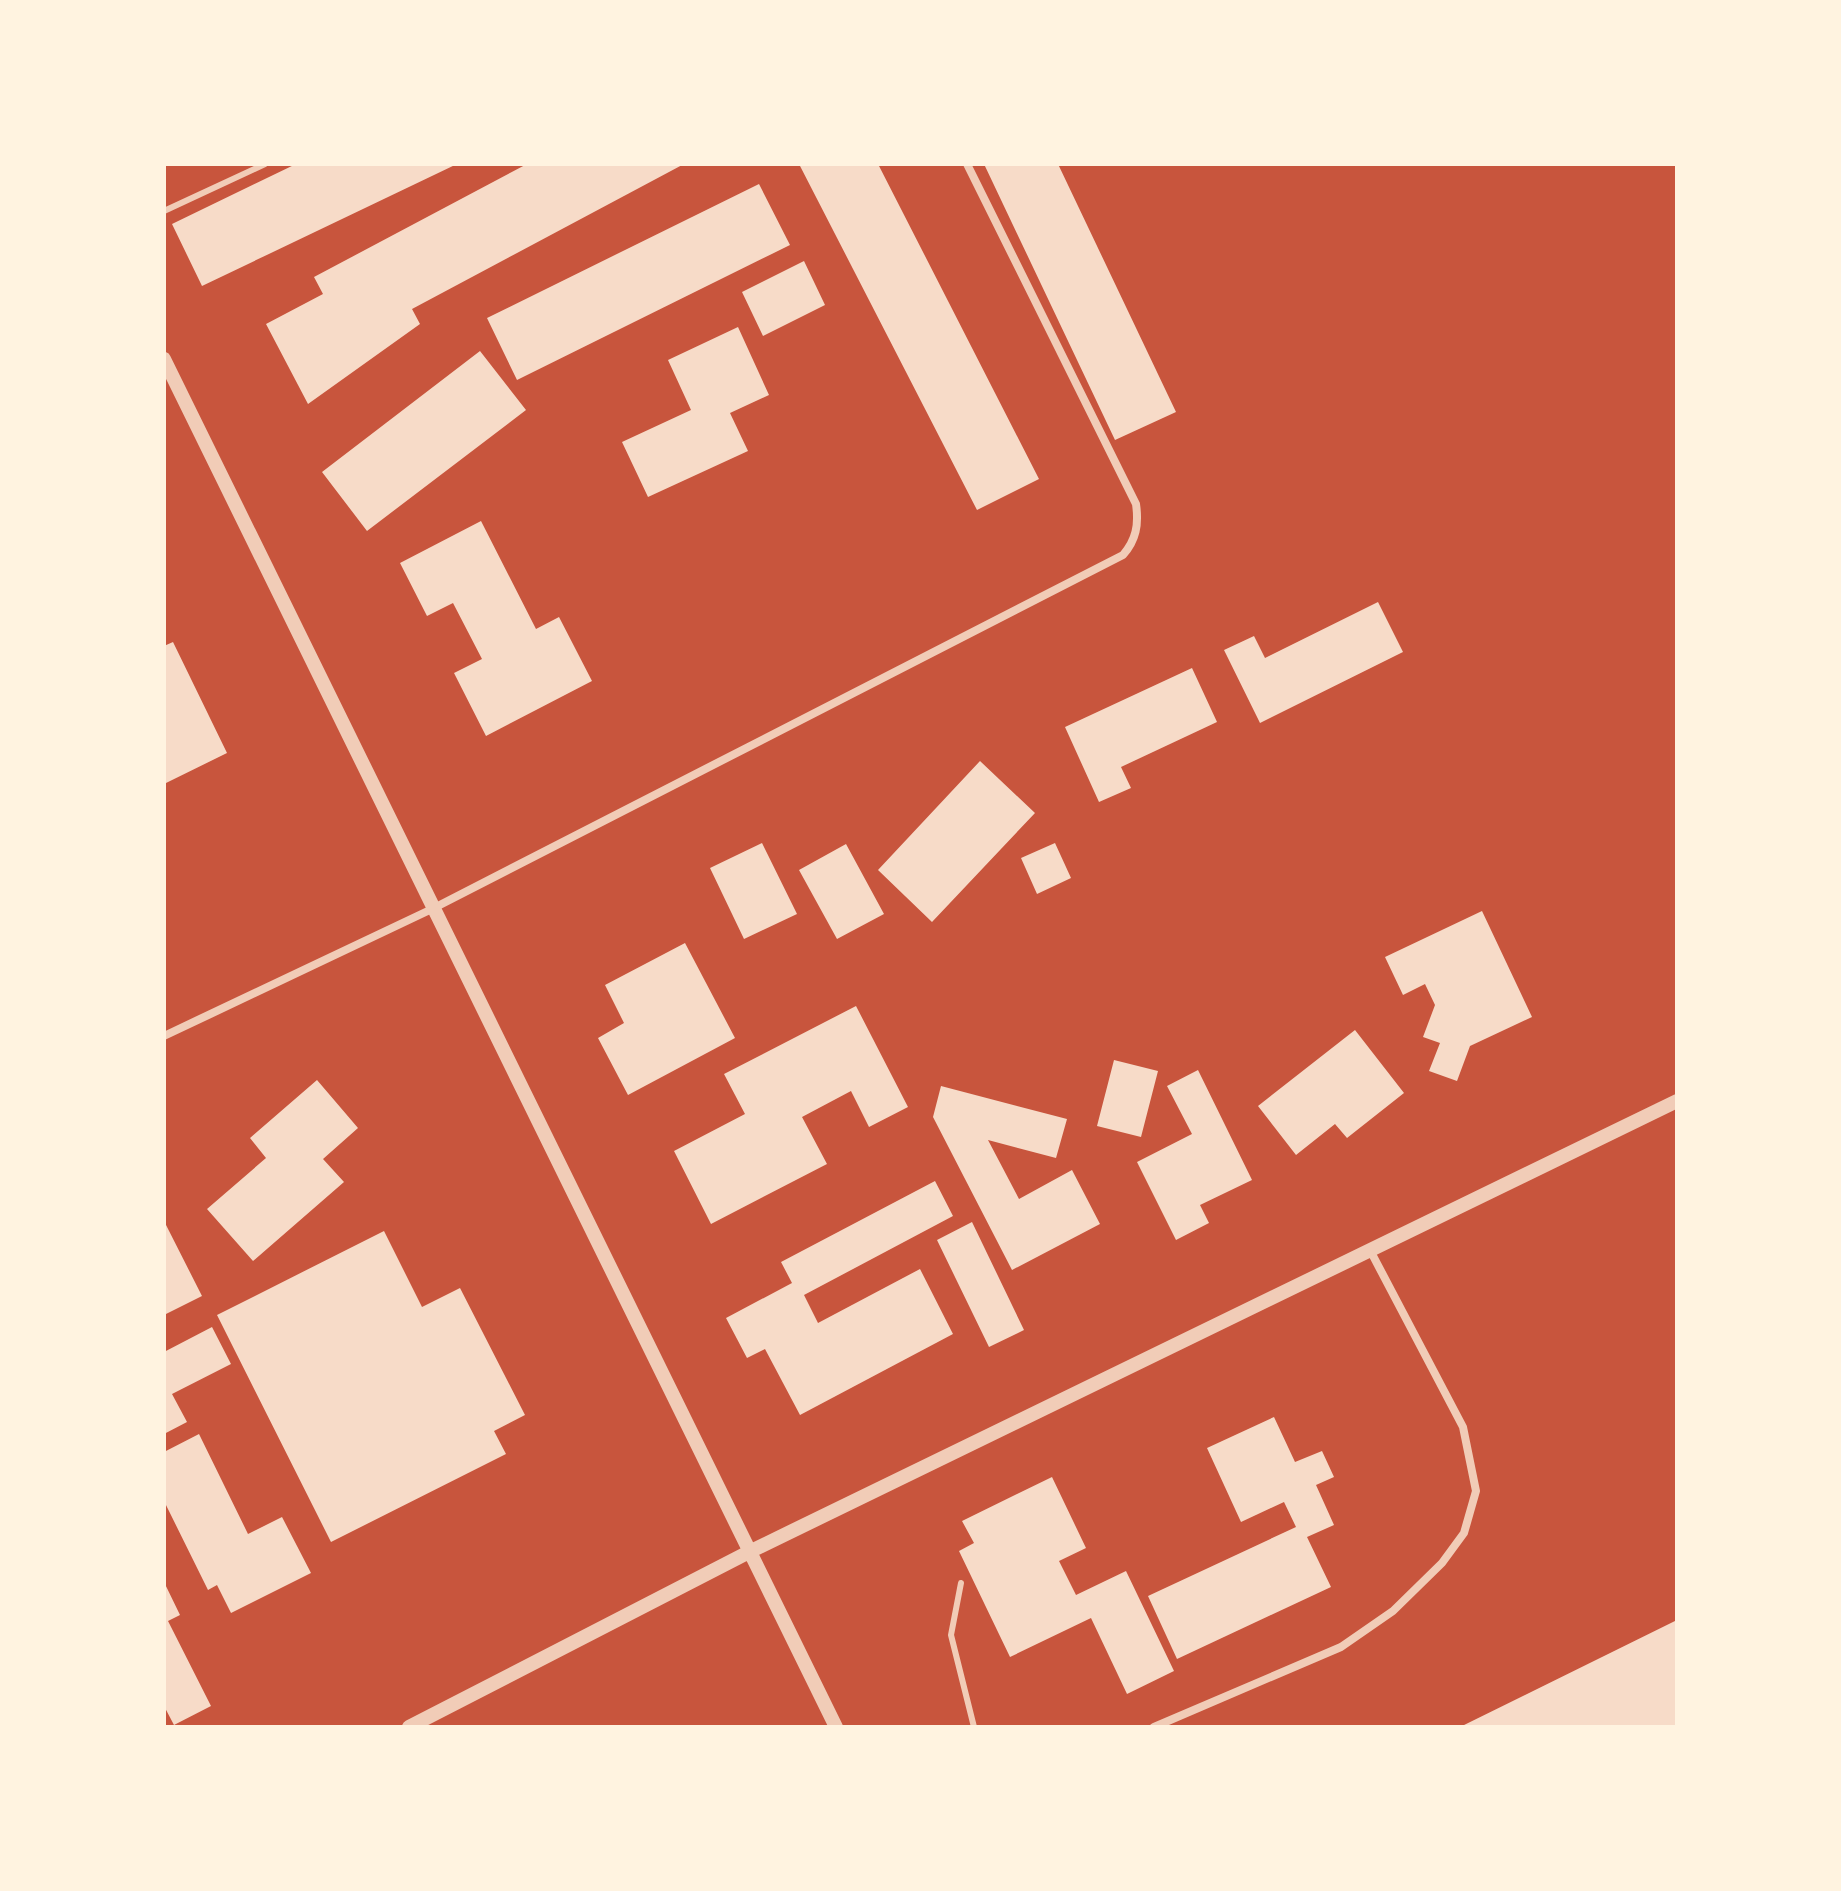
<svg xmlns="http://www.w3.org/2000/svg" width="1841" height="1891" font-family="'Archivo Narrow',sans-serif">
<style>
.building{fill:#f7dbc8}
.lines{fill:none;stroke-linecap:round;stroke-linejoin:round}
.service{stroke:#f1ccb7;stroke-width:6}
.minor{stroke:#f1ccb7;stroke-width:8}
.tertiary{stroke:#f1ccb7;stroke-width:14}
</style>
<rect width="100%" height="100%" fill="#c8553d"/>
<path class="building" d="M296 164H457L202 286 172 224Z
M527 164H684L412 309 420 324 308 404 266 324 323 294 314 277Z
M799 164H878L1039 479 977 510Z
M984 164H1058L1176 412 1115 440Z
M759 184 790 245 517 380 487 318Z
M804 261 825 305 763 336 742 292Z
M738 327 769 395 730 413 748 451 648 497 622 442 691 410 668 360Z
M480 351 526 410 367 531 322 472Z
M481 521 536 629 559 617 592 681 486 736 454 673 482 659 453 603 427 616 400 563Z
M1378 602 1403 652 1260 723 1224 650 1254 636 1265 658Z
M173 642 227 753 164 784V646Z
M1192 668 1217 722 1121 767 1131 788 1099 802 1065 727Z
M980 761 1035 813 932 922 878 870Z
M762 843 797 914 744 939 710 868Z
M1055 843 1071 878 1037 894 1021 858Z
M846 844 884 914 837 939 799 870Z
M1482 911 1532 1017 1470 1046 1457 1081 1429 1071 1440 1043 1423 1037 1435 1005 1425 984 1403 995 1385 957Z
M685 943 735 1038 628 1095 598 1038 624 1023 605 985Z
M856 1006 908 1107 869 1127 851 1091 802 1117 827 1164 711 1224 674 1151 745 1114 724 1074Z
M1355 1030 1404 1093 1347 1138 1335 1124 1296 1155 1258 1106Z
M1114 1060 1158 1071 1141 1137 1097 1126Z
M1198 1070 1252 1180 1200 1205 1209 1223 1176 1240 1137 1162 1192 1134 1167 1086Z
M317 1080 358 1128 323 1159 344 1182 253 1261 207 1209 266 1158 250 1138Z
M941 1086 1067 1119 1056 1158 988 1140 1019 1199 1072 1170 1100 1224 1012 1270 933 1117Z
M935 1181 953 1216 804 1295 818 1323 920 1269 953 1334 800 1415 765 1349 747 1358 726 1318 792 1283 781 1262Z
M164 1221 202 1296 164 1315Z
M972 1222 1024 1330 989 1347 937 1240Z
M384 1231 422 1307 460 1288 525 1415 494 1431 506 1454 331 1542 217 1315Z
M212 1327 231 1364 172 1394 187 1422 164 1434V1352Z
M1274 1417 1295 1462 1322 1451 1334 1477 1316 1485 1334 1525 1307 1537 1331 1587 1177 1659 1148 1596 1296 1527 1284 1502 1241 1522 1207 1448Z
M199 1434 248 1534 282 1517 311 1573 231 1613 217 1585 208 1590 164 1501V1452Z
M1052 1477 1086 1548 1059 1561 1076 1595 1126 1571 1174 1671 1127 1694 1091 1618 1010 1657 959 1551 974 1543 962 1521Z
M164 1582 180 1615 168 1621 211 1706 174 1725 164 1706Z
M1677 1620V1727H1460Z"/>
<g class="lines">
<path class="service" d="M164 211 265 164
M961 1583 951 1635 974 1727"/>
<path class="minor" d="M164 1036 432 909 1123 555C1136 540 1139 525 1136 504L967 164
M1154 1727 1341 1647 1393 1611 1442 1563 1464 1533 1476 1491 1463 1427 1371 1252"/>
<path class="tertiary" d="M164 359 836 1727
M409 1727 749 1552 1677 1101"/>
</g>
<rect width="1841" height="1891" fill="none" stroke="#fff3e0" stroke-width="332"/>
</svg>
